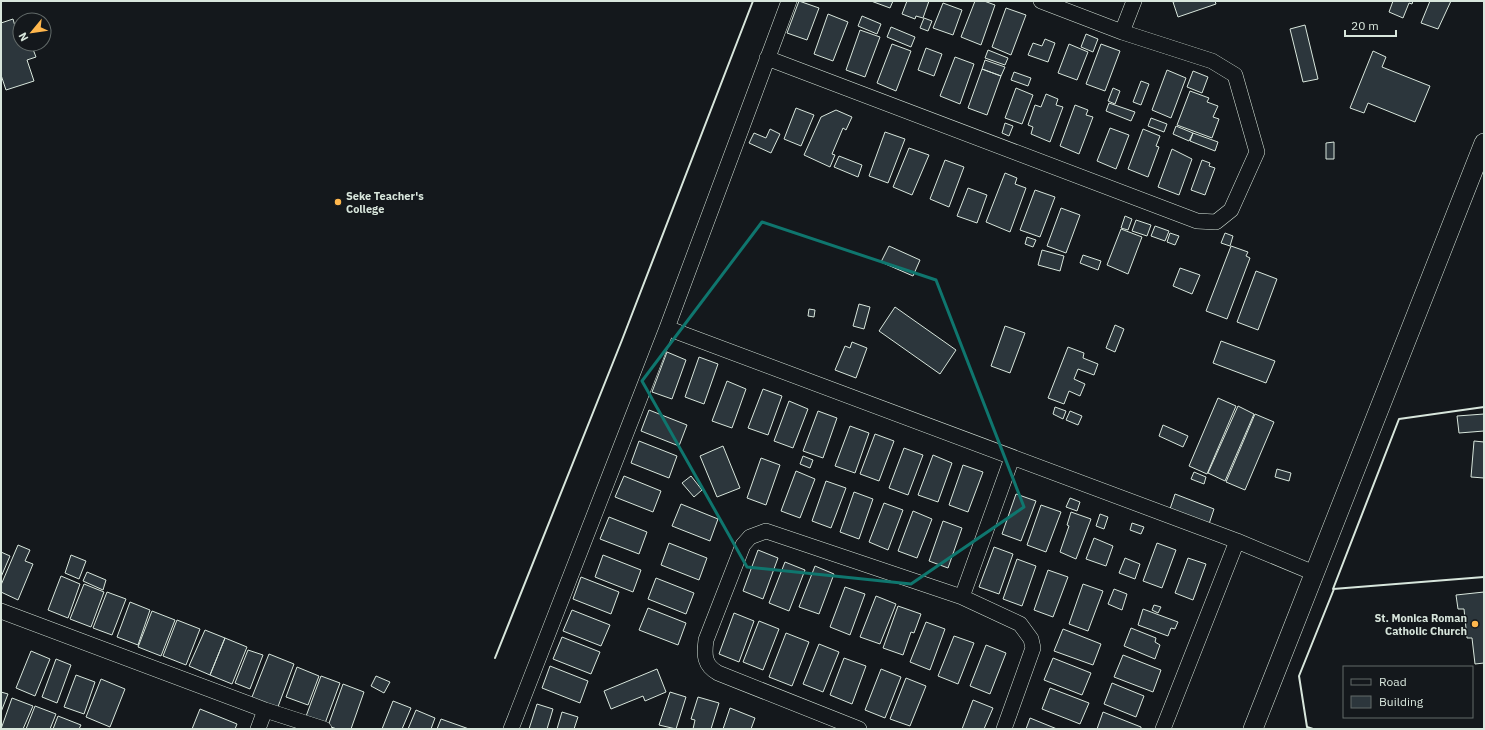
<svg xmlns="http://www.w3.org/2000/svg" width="1485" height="730" font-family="'IBM Plex Sans',sans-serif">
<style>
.building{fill:#2c363c;stroke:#d8e6dc}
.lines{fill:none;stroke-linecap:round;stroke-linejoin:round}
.minor-casing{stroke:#d8e6dc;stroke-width:16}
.tertiary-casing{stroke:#d8e6dc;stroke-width:20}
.minor{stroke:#14181c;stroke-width:15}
.tertiary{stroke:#14181c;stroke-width:19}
.wall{stroke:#d8e6dc;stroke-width:2}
.marked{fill:none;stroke:#0f766e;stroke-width:3;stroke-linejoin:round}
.poi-dot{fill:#ffb74d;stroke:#14181c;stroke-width:1.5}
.labels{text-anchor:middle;stroke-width:3;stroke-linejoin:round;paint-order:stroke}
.poi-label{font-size:11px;font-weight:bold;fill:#d8e6dc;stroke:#14181c;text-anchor:start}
</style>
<rect width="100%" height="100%" fill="#14181c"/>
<path class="building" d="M799 1 819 8 807 40 787 33Z
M871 1H893L890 8Z
M907 1H929L923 18 916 16 915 19 902 14Z
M975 1H984L995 5 981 45 961 37Z
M1177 1H1215L1216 4 1178 17 1173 2Z
M1393 1H1413L1412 4 1409 3 1403 18 1389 12Z
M1430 1H1451L1438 29 1421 23Z
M943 3 962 10 953 35 933 28Z
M1006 8 1026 15 1011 55 992 47Z
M828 14 848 22 833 61 814 54Z
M862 16 881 24 877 34 858 26Z
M924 18 932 21 928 31 920 28Z
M13 19 20 44H31L36 57 27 60 34 81 6 90 1 75V23Z
M1305 25 1318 79 1303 82 1290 29Z
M891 27 915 37 911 47 887 37Z
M860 30 880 37 865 77 846 70Z
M1086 34 1098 39 1093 52 1081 47Z
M1045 39 1055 43 1048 62 1028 55 1033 43 1042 46Z
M892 44 911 51 896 91 877 83Z
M1069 44 1088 52 1077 80 1058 73Z
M1101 44 1120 51 1105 91 1086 84Z
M926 48 942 54 934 76 918 70Z
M988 50 1008 58 1005 65 985 58Z
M1373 51 1386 57 1382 67 1430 86 1415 122 1368 103 1364 113 1350 108Z
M955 57 974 64 960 104 940 96Z
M985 60 1005 67 1001 76 982 69Z
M982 69 1001 76 987 115 968 108Z
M1167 70 1186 78 1171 118 1152 110Z
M1193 71 1208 77 1202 93 1187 87Z
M1014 72 1031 78 1028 86 1011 80Z
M1141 81 1149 84 1141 105 1133 102Z
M1016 88 1033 95 1022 124 1005 118Z
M1113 88 1120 91 1115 104 1108 101Z
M1190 91 1209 98 1207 102 1218 106 1213 117 1219 119 1212 138 1177 125Z
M1046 94 1058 99 1056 105 1063 107 1050 142 1031 134 1033 127 1028 125 1035 105 1041 107Z
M1109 103 1135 112 1131 121 1106 111Z
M1075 105 1088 110 1086 115 1093 117 1079 154 1060 146Z
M796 108 814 115 801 146 784 139Z
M836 110 852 117 846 130 843 128 832 154 835 155 830 167 804 155 821 117Z
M1151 118 1167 124 1164 132 1148 126Z
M1005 123 1013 126 1009 136 1002 133Z
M1176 126 1193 133 1189 141 1173 134Z
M1110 128 1129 135 1116 169 1097 161Z
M770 129 780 134 771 153 749 143 754 133 766 138Z
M1143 129 1160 136 1156 146 1159 147 1148 177 1128 169Z
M885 132 905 139 888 183 869 176Z
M1193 133 1218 142 1215 151 1190 141Z
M1334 142V159H1326V143Z
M909 148 929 155 912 195 893 187Z
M1172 149 1192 159 1179 195 1158 187Z
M839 156 862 165 858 177 834 167Z
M945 160 964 167 949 207 930 199Z
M1202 160 1210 163 1209 166 1215 168 1205 195 1191 190Z
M1005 173 1017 178 1015 184 1026 188 1010 232 986 222Z
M968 188 987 195 977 223 957 216Z
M1035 190 1055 197 1040 237 1020 230Z
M1061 208 1080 215 1066 253 1047 246Z
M1125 216 1132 219 1128 230 1121 228Z
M1136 220 1151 225 1147 236 1132 231Z
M1155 226 1169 231 1165 241 1151 236Z
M1121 229 1142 237 1128 274 1107 265Z
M1170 233 1179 236 1175 245 1167 242Z
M1225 233 1233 236 1230 246 1221 243Z
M1027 237 1036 240 1033 247 1025 244Z
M889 246 920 260 913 276 881 262Z
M1231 246 1248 252 1246 256 1250 258 1227 319 1206 311Z
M1042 250 1064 256 1060 271 1038 265Z
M1083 255 1101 261 1098 270 1080 263Z
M1180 268 1200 275 1192 294 1173 286Z
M1256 271 1277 279 1258 330 1237 322Z
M859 304 870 307 864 329 853 326Z
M895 307 956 350 940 374 879 331Z
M809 309 815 310 814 317 808 316Z
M1115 325 1124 329 1115 352 1106 348Z
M1005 326 1025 333 1010 373 991 366Z
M1221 341 1275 361 1266 383 1213 363Z
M852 342 867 348 856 378 835 370 845 346 850 348Z
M1068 347 1084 353 1083 358 1098 364 1094 375 1078 369 1074 379 1085 384 1080 396 1069 391 1064 404 1048 398Z
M667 352 686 360 672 399 652 392Z
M699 357 718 364 704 404 685 397Z
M727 381 746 389 732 428 712 421Z
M763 389 782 396 768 435 748 428Z
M1218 398 1236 406 1207 474 1189 466Z
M789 401 808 409 793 448 774 441Z
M1238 406 1254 414 1225 481 1208 473Z
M1055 407 1066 411 1063 419 1053 414Z
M649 410 687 425 679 446 641 431Z
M818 411 837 418 823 458 803 451Z
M1070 411 1082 416 1078 425 1066 420Z
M1255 414 1274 422 1245 490 1226 482Z
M1484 414V431L1459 433 1457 416Z
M1163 425 1188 436 1183 447 1159 436Z
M850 426 869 433 855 473 835 466Z
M875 434 894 441 879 481 860 474Z
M639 441 677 456 669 478 631 463Z
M1474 441 1484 442V478L1471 477Z
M723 446 740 488 717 497 700 456Z
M904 448 923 455 908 495 889 488Z
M933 455 952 463 938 502 918 495Z
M803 456 813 460 810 468 800 464Z
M761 458 780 465 766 505 747 498Z
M963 465 983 472 968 512 949 505Z
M1277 469 1291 473 1289 481 1275 477Z
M796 471 815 479 800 518 781 511Z
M1194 472 1206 477 1204 484 1191 479Z
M624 476 661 491 653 512 615 497Z
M691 476 702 490 694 497 682 483Z
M826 481 846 488 831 528 812 521Z
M854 492 873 499 859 539 840 532Z
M1016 494 1036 501 1021 541 1002 534Z
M1175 494 1214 509 1209 524 1170 509Z
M1070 498 1080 502 1077 511 1066 507Z
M884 503 903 510 888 550 869 542Z
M681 504 718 519 710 541 672 526Z
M1041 505 1061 512 1046 552 1027 545Z
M913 511 932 519 917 558 898 551Z
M1071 512 1091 519 1076 559 1060 552 1069 526 1067 525Z
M1100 514 1108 517 1104 529 1096 526Z
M609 517 647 532 639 554 600 539Z
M943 521 962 528 948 568 929 561Z
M1132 523 1144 527 1141 534 1130 530Z
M1094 538 1113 546 1106 566 1086 559Z
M669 543 707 558 699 580 661 565Z
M1157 543 1176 550 1162 588 1143 581Z
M18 545 30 550 25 561 33 564 18 600 1 592V585Z
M994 547 1013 554 999 594 979 587Z
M758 550 778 558 763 599 743 591Z
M1 552 10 556 1 577Z
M71 555 86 561 79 579 65 573Z
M603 555 641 570 633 592 595 577Z
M1125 558 1140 564 1135 579 1119 573Z
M1188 558 1206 564 1193 600 1175 593Z
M1017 559 1036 566 1022 606 1003 599Z
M785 562 805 570 789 611 769 603Z
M815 566 834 574 819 614 799 607Z
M1048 570 1068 577 1053 617 1034 610Z
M87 572 106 580 103 590 83 581Z
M61 576 80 584 68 618 48 610Z
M581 577 619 592 611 614 573 599Z
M656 578 694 593 686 614 648 599Z
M84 584 104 592 91 627 70 619Z
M1083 584 1103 591 1088 631 1069 624Z
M845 587 865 594 850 635 830 627Z
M1114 589 1127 594 1122 610 1108 604Z
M107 592 126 599 112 635 93 628Z
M1484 592V663L1475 664 1472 638H1467L1464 609H1458L1456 595Z
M876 596 896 604 880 644 860 637Z
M130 602 150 610 138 645 117 637Z
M1154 605 1161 607 1158 613 1152 610Z
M898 606 921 614 914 633 911 632 903 655 883 648Z
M648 608 686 623 678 645 639 630Z
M1143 609 1178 622 1175 629 1171 628 1168 636 1138 625Z
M572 610 610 625 601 646 563 631Z
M152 611 175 620 161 656 138 647Z
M734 613 754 621 739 662 719 654Z
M177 620 200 629 186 665 163 656Z
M759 621 779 629 763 670 743 662Z
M926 622 945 629 930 670 910 662Z
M1131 628 1156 638 1155 642 1160 645 1155 659 1124 646Z
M1063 629 1101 644 1093 665 1054 651Z
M205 630 225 638 210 675 189 666Z
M786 633 809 642 792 686 769 677Z
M954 636 974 643 958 684 938 676Z
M562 637 600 652 591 674 553 659Z
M225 638 247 647 232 684 210 675Z
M819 644 839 652 823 692 803 684Z
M986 645 1006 653 990 694 970 686Z
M248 650 263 655 250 689 235 683Z
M31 651 50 659 35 696 16 688Z
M269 654 294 664 276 712 250 702Z
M1123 655 1161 670 1153 692 1114 677Z
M844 658 866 666 852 704 830 695Z
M1053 658 1091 673 1082 695 1044 680Z
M56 659 71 665 57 703 42 697Z
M550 666 588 681 580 703 542 688Z
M297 667 319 676 308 705 286 697Z
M657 669 666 692 645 701 643 696 611 709 604 691Z
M881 669 901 677 885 718 865 710Z
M76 675 95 682 84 714 64 707Z
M321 676 340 683 324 726 305 719Z
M376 676 390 682 384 693 371 686Z
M906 678 926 686 910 726 890 719Z
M101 679 125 689 110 727 86 717Z
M1112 683 1144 696 1136 717 1104 704Z
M343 684 364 692 351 729H337L328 726Z
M1050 688 1089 703 1080 724 1042 709Z
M1 692 8 694 1 712Z
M670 692 686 697 676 729 659 725Z
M698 697 719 703 711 729H693L695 720 691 719Z
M12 698 33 706 23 729H1Z
M973 700 993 708 984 729H962Z
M393 701 411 708 402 729H382Z
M537 704 553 709 547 729H529Z
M35 706 56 714 50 729H26Z
M730 708 755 718 751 729H723Z
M200 709 237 724 235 729H192Z
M416 710 435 718 431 729H408Z
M562 712 578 717 574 729H557Z
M1103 712 1141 727V729H1097Z
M58 716 81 725 79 729H53Z
M1030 718 1057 729H1026Z
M441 719 469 729H437Z"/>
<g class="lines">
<g class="minor-casing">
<path id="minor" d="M1122 32 1134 1
M767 58 1197 221 1216 222 1231 210 1257 152 1235 75 1212 61 1122 32 1041 1
M667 328 1237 541 1314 573
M962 597 1012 458
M1 611 265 710 324 729
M258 729 265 710
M511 729 667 328 789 1
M859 729 718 673C704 665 704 655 706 640L743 545 750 537 766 531 962 597 1020 624 1031 639 1033 648 1004 729
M1163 729 1237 541"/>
</g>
<g class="tertiary-casing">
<path id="tertiary" d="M1253 729 1484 143"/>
</g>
<use href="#minor" class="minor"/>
<use href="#tertiary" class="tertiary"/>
<path class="wall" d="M1484 407 1399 419 1333 589 1484 577
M495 658 622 340 753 1
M1313 729 1307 727 1299 676 1334 589"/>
</g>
<path class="marked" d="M762 222 936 280 1024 507 911 584 747 567 642 381Z"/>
<g class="poi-dot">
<circle cx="338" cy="202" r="4"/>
<circle cx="1475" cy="624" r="4"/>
</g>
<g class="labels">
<g class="poi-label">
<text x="346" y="200">Seke Teacher's<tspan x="346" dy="13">College</tspan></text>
<text x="1467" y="622" text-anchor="end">St. Monica Roman<tspan x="1467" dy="13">Catholic Church</tspan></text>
</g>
</g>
<rect width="1485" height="730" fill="none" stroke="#d8e6dc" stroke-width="4"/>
<rect x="1343" y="666" width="130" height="52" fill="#14181c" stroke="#626a69"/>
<rect x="1351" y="679" width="20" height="6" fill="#14181c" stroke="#626a69"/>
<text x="1379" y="686" font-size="12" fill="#d8e6dc">Road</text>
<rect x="1351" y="696" width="20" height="12" fill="#2c363c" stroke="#626a69"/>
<text x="1379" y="706" font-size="12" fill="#d8e6dc">Building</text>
<g transform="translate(32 32) rotate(241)"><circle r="19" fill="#14181c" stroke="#626a69"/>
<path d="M0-3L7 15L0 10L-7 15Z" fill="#ffb74d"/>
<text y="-6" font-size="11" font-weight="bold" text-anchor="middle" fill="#d8e6dc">N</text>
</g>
<path d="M1345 30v6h51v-6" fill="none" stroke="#d8e6dc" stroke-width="2"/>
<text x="1351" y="30" font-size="12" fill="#d8e6dc" stroke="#14181c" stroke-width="3" paint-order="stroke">20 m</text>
</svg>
